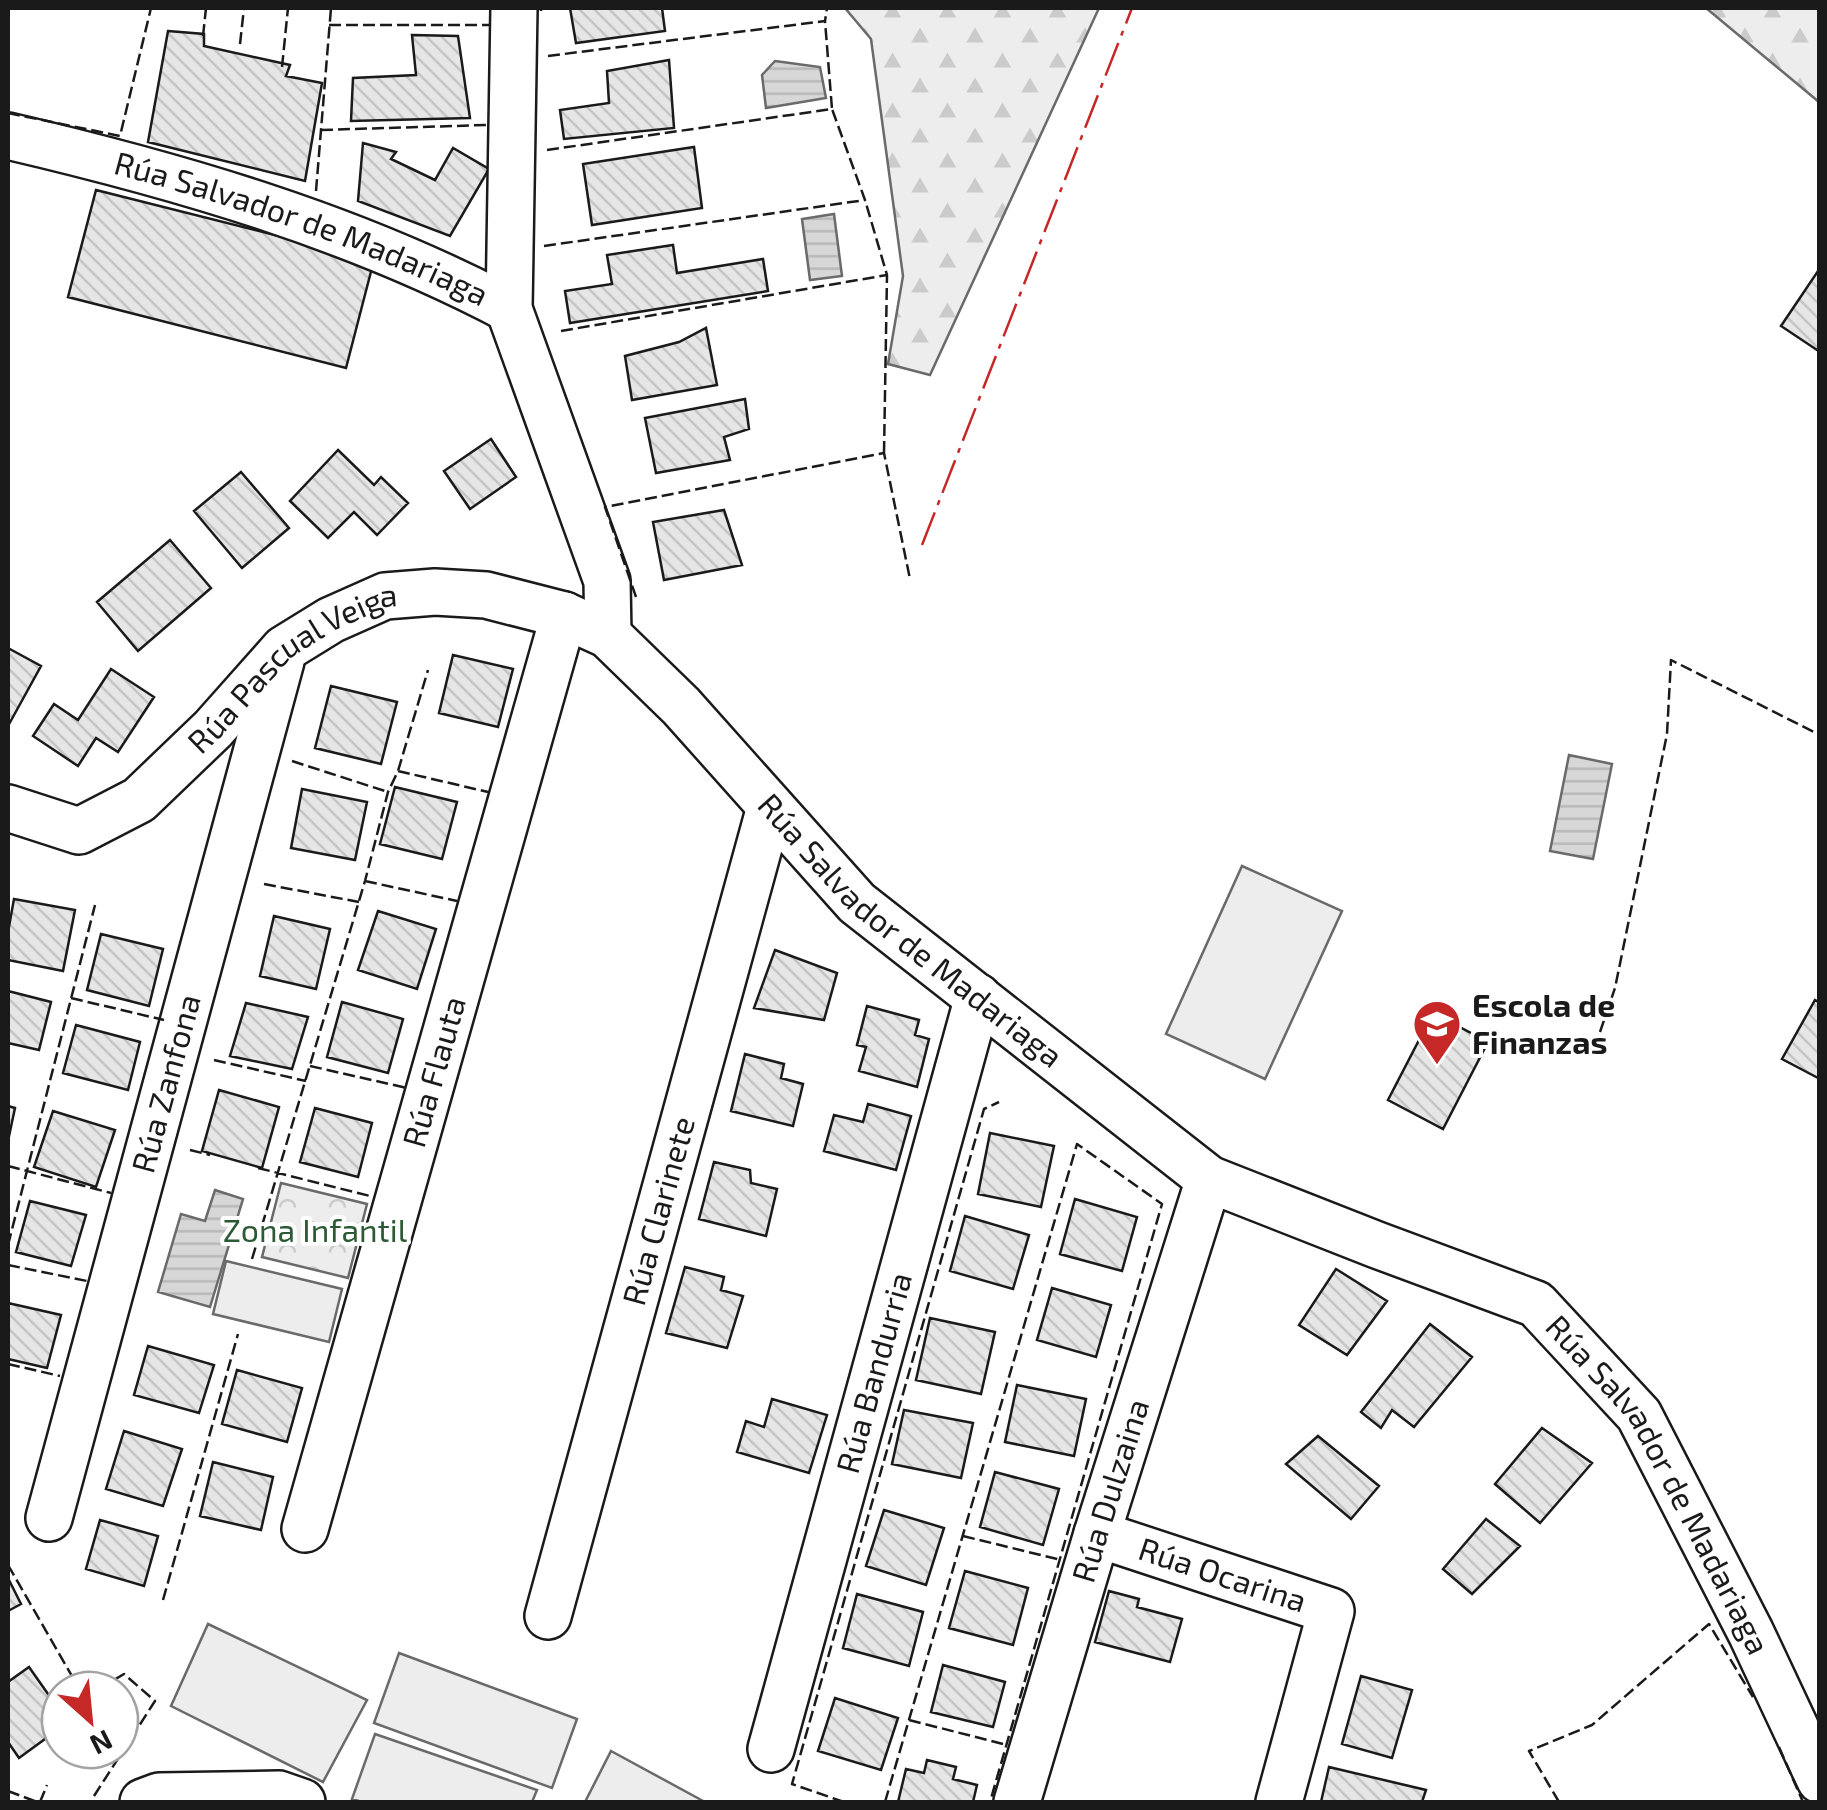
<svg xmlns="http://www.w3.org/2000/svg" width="1827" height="1810" font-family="'Exo 2',sans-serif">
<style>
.built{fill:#ededed;stroke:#6a6a6a;stroke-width:2.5}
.forest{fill:url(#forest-firs);stroke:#6a6a6a;stroke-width:2.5}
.park{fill:url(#park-crowns);stroke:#6a6a6a;stroke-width:2.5}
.water{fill:url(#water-rules);stroke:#6a6a6a;stroke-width:2.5}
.building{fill:url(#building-back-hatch);stroke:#1a1a1a;stroke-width:2.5}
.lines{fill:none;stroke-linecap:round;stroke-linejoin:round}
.minor-casing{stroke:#1a1a1a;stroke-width:50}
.minor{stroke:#fff;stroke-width:45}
.fence{stroke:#1a1a1a;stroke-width:2.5;stroke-dasharray:12 5;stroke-linecap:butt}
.power{stroke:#c62828;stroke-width:2.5;stroke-dasharray:35 8 5 8;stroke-linecap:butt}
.labels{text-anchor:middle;stroke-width:8;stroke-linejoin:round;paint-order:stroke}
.street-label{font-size:32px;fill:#1a1a1a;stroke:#fff}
.poi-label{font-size:32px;font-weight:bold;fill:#1a1a1a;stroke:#fff;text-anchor:start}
.park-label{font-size:32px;fill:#2b5a34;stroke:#fff}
</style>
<defs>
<pattern id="forest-firs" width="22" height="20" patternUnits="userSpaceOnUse" patternTransform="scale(2.5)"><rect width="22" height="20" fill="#ededed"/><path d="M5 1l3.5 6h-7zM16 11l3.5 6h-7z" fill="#cbcbcb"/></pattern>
<pattern id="park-crowns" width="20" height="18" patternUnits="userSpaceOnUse" patternTransform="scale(2.5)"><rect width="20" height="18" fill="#ededed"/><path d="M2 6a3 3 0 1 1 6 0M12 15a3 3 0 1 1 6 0" fill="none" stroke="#cbcbcb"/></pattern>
<pattern id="water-rules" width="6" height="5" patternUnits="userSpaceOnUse" patternTransform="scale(2.5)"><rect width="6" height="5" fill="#d7d7d7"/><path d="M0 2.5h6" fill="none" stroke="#b8b8b8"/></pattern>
<pattern id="building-back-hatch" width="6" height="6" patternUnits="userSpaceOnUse" patternTransform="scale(2.5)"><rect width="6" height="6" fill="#e6e6e6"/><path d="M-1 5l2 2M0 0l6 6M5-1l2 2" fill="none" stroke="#c5c5c5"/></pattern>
</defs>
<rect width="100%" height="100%" fill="#fff"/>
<path class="built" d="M1242 866 1342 911 1265 1079 1166 1034Z
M226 1261 342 1289 329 1342 213 1314Z
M208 1624 367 1700 323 1782 171 1706Z
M399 1653 577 1719 552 1788 374 1723Z
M375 1734 537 1790 532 1802H362L352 1799Z
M611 1751 705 1802H585Z"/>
<path class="forest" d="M845 8H1099L930 375 888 364 903 276 871 39Z
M1706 8H1819V102Z"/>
<path class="park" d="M281 1183 367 1204 348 1278 262 1257Z"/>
<path class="water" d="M775 61 820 67 826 98 766 108 762 75Z
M834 214 842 276 810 280 802 219Z
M1569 755 1612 764 1593 859 1550 851Z
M215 1190 243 1199 210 1307 158 1292 181 1214 205 1221Z"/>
<path class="building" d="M570 8H662L665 31 576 43Z
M168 31 204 34V46L290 65 286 76 322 83 305 181 148 142Z
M412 35 458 36 470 118 351 121 353 78 416 75Z
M669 60 674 128 564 139 560 110 609 103 607 71Z
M363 143 396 152 391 159 435 180 453 148 489 169 450 236 358 201Z
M694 147 702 208 592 225 583 164Z
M96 190 374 260 346 368 68 297Z
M673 245 677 273 763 259 768 291 570 323 565 291 612 284 607 255Z
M1820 268V352L1781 326Z
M706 328 717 385 632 400 625 356 679 342Z
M745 399 749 429 724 437 730 460 656 473 645 418Z
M491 439 516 477 470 509 444 471Z
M338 450 374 485 381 477 408 503 377 535 354 512 328 538 290 501Z
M241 472 289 528 242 568 194 511Z
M724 510 742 565 664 580 653 522Z
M170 540 211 588 138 651 97 602Z
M8 648 41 666 8 726Z
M453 655 513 669 498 727 439 713Z
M111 669 154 697 118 752 96 738 78 766 33 736 54 704 78 720Z
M331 686 397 702 381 764 315 748Z
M395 787 457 802 442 859 380 844Z
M302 789 367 802 355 860 291 848Z
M14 899 75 910 63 971 8 960V932Z
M378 911 436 929 417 989 358 970Z
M274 916 330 929 316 989 260 976Z
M101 934 163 949 149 1006 87 990Z
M775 950 837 973 824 1020 754 1008Z
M8 991 51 1002 39 1050 8 1043Z
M1815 1000 1820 1003V1079L1782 1059Z
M342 1002 403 1019 388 1073 327 1057Z
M246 1003 308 1017 292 1069 230 1056Z
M867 1006 919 1020 915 1035 929 1039 917 1087 859 1071 866 1047 857 1045Z
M1433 1013 1488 1042 1443 1129 1388 1100Z
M76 1025 140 1042 128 1090 63 1073Z
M745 1054 784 1064 781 1078 803 1084 793 1126 731 1111Z
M219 1090 279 1107 262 1168 202 1151Z
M868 1104 911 1116 896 1170 824 1151 834 1115 863 1122Z
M8 1106 15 1108 8 1141Z
M315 1108 372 1123 358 1177 300 1162Z
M53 1111 115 1130 96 1187 34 1167Z
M990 1133 1054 1146 1041 1207 978 1194Z
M714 1162 750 1170 751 1183 777 1189 766 1236 699 1219Z
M1075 1199 1137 1217 1122 1271 1060 1254Z
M30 1201 86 1215 71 1266 16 1252Z
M965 1216 1029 1235 1013 1289 950 1271Z
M685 1267 724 1277 721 1290 743 1296 727 1348 666 1333Z
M1336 1269 1387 1301 1347 1355 1299 1325Z
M1052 1288 1111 1305 1096 1357 1037 1340Z
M8 1303 61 1315 47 1368 8 1359Z
M930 1318 995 1332 981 1394 916 1380Z
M1430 1324 1472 1357 1414 1427 1392 1410 1381 1428 1361 1412Z
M148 1346 214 1365 199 1413 134 1395Z
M237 1370 302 1388 287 1442 222 1424Z
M1017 1385 1086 1399 1074 1456 1005 1442Z
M772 1399 827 1415 809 1473 737 1452 746 1421 764 1427Z
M904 1410 973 1423 961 1478 892 1464Z
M1542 1428 1592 1463 1540 1523 1495 1484Z
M124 1431 182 1449 163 1506 106 1489Z
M1318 1436 1379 1486 1351 1519 1286 1464Z
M213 1462 273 1477 261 1530 200 1516Z
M995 1472 1059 1489 1043 1545 980 1527Z
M884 1510 944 1528 926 1585 866 1566Z
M1486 1519 1520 1546 1472 1594 1443 1569Z
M100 1520 158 1536 144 1586 86 1569Z
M965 1571 1028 1588 1013 1645 949 1628Z
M8 1578 21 1604 8 1611Z
M1109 1591 1139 1599 1137 1607 1182 1619 1170 1662 1095 1642Z
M857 1594 923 1612 909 1666 843 1648Z
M943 1665 1005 1682 993 1727 931 1712Z
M29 1667 60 1711V1728L19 1758 8 1742V1682Z
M1361 1676 1412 1690 1392 1758 1342 1744Z
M835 1698 898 1718 881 1770 818 1751Z
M927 1760 956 1767 953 1779 977 1785 973 1802H898L906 1769 924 1773Z
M1329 1767 1426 1790 1422 1802H1321Z"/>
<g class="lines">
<g class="minor-casing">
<g id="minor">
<path d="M514 8 509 309 607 581 608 635"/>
<path id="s1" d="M8 136C179 176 352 226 509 309"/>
<path id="s2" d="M8 808 79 831 139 800 213 729 284 649 331 620 385 596 435 592 486 595 564 615 608 635 681 706 857 903 1209 1179 1377 1245 1536 1304 1639 1415 1751 1633 1820 1780"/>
<path id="s3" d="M49 1518 281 661"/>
<path id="s4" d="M305 1529 564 615"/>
<path id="s5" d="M1097 1534 1331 1611 1279 1802"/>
<path id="s6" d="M548 1616 770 807"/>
<path id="s7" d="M771 1749 978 997"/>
<path d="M143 1802 159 1796 279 1794 302 1802"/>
<path id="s8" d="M1017 1802 1097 1534 1209 1179"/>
</g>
</g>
<use href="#minor" class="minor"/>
<path class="fence" d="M541 11V8
M329 25H489
M203 36 206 8
M240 44 244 8
M548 56 825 21 827 8
M282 67 288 8
M8 113 120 136 151 8
M321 130 486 125
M547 150 832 109 825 21
M316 191 331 8
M544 246 865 200 832 109
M561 331 887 275 865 200
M884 453 887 275
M636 597 605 507 884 453 910 579
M292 761 388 792
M398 771 488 792
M365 881 457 901
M264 884 359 902
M71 998 164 1020
M1600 1032 1615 988 1667 734 1671 660 1820 735
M214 1060 306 1081
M310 1066 407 1088
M190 1150 210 1155
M8 1166 111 1193
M258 1168 370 1196
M8 1245 95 905
M252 1259 365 881 388 792 398 771 428 670
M8 1265 87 1281
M8 1364 60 1376
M963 1536 1061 1560
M8 1565 80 1690
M163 1600 238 1334
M909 1720 1007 1745
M1779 1747 1803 1802
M8 1791 37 1802
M94 1796 155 1701 124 1674 97 1690
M40 1802 47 1785
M844 1802 792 1784 984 1109 999 1102
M885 1802 1077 1144 1162 1204 990 1802
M1559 1802 1529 1751 1592 1725 1709 1624 1753 1697"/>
<path class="power" d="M922 545 1132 8"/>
</g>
<defs>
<g id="school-pin" transform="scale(2.5)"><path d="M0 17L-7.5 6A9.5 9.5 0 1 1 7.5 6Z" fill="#c62828" stroke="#fff"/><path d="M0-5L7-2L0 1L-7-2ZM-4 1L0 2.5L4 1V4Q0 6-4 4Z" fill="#fff"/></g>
</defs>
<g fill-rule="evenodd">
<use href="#school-pin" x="1437" y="1024"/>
</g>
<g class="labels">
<g class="street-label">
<text dy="11" stroke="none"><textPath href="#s1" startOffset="308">Rúa Salvador de Madariaga</textPath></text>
<text dy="11" stroke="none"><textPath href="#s2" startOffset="348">Rúa Pascual Veiga</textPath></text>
<text dy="11" stroke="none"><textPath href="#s2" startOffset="1120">Rúa Salvador de Madariaga</textPath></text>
<text dy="11" stroke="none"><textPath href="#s4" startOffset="475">Rúa Flauta</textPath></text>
<text dy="11" stroke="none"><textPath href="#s3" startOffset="450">Rúa Zanfona</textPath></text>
<text dy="11" stroke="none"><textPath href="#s6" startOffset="420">Rúa Clarinete</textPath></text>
<text dy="11" stroke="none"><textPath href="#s7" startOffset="390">Rúa Bandurria</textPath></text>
<text dy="11" stroke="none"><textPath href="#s2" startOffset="2080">Rúa Salvador de Madariaga</textPath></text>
<text dy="11" stroke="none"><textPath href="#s8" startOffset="325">Rúa Dulzaina</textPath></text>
<text dy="11" stroke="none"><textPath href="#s5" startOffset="132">Rúa Ocarina</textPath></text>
</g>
<g class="poi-label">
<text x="1472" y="1017">Escola de<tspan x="1472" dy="37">Finanzas</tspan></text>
</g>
<g class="park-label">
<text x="315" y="1242">Zona Infantil</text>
</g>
</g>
<rect width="1827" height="1810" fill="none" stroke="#1a1a1a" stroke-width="20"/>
<g transform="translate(90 1720) rotate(153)"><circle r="48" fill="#ffffff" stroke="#a3a3a3" stroke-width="2.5"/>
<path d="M0-8L18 38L0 25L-18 38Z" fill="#c62828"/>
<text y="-15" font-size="28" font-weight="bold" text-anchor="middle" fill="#1a1a1a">N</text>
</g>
</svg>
